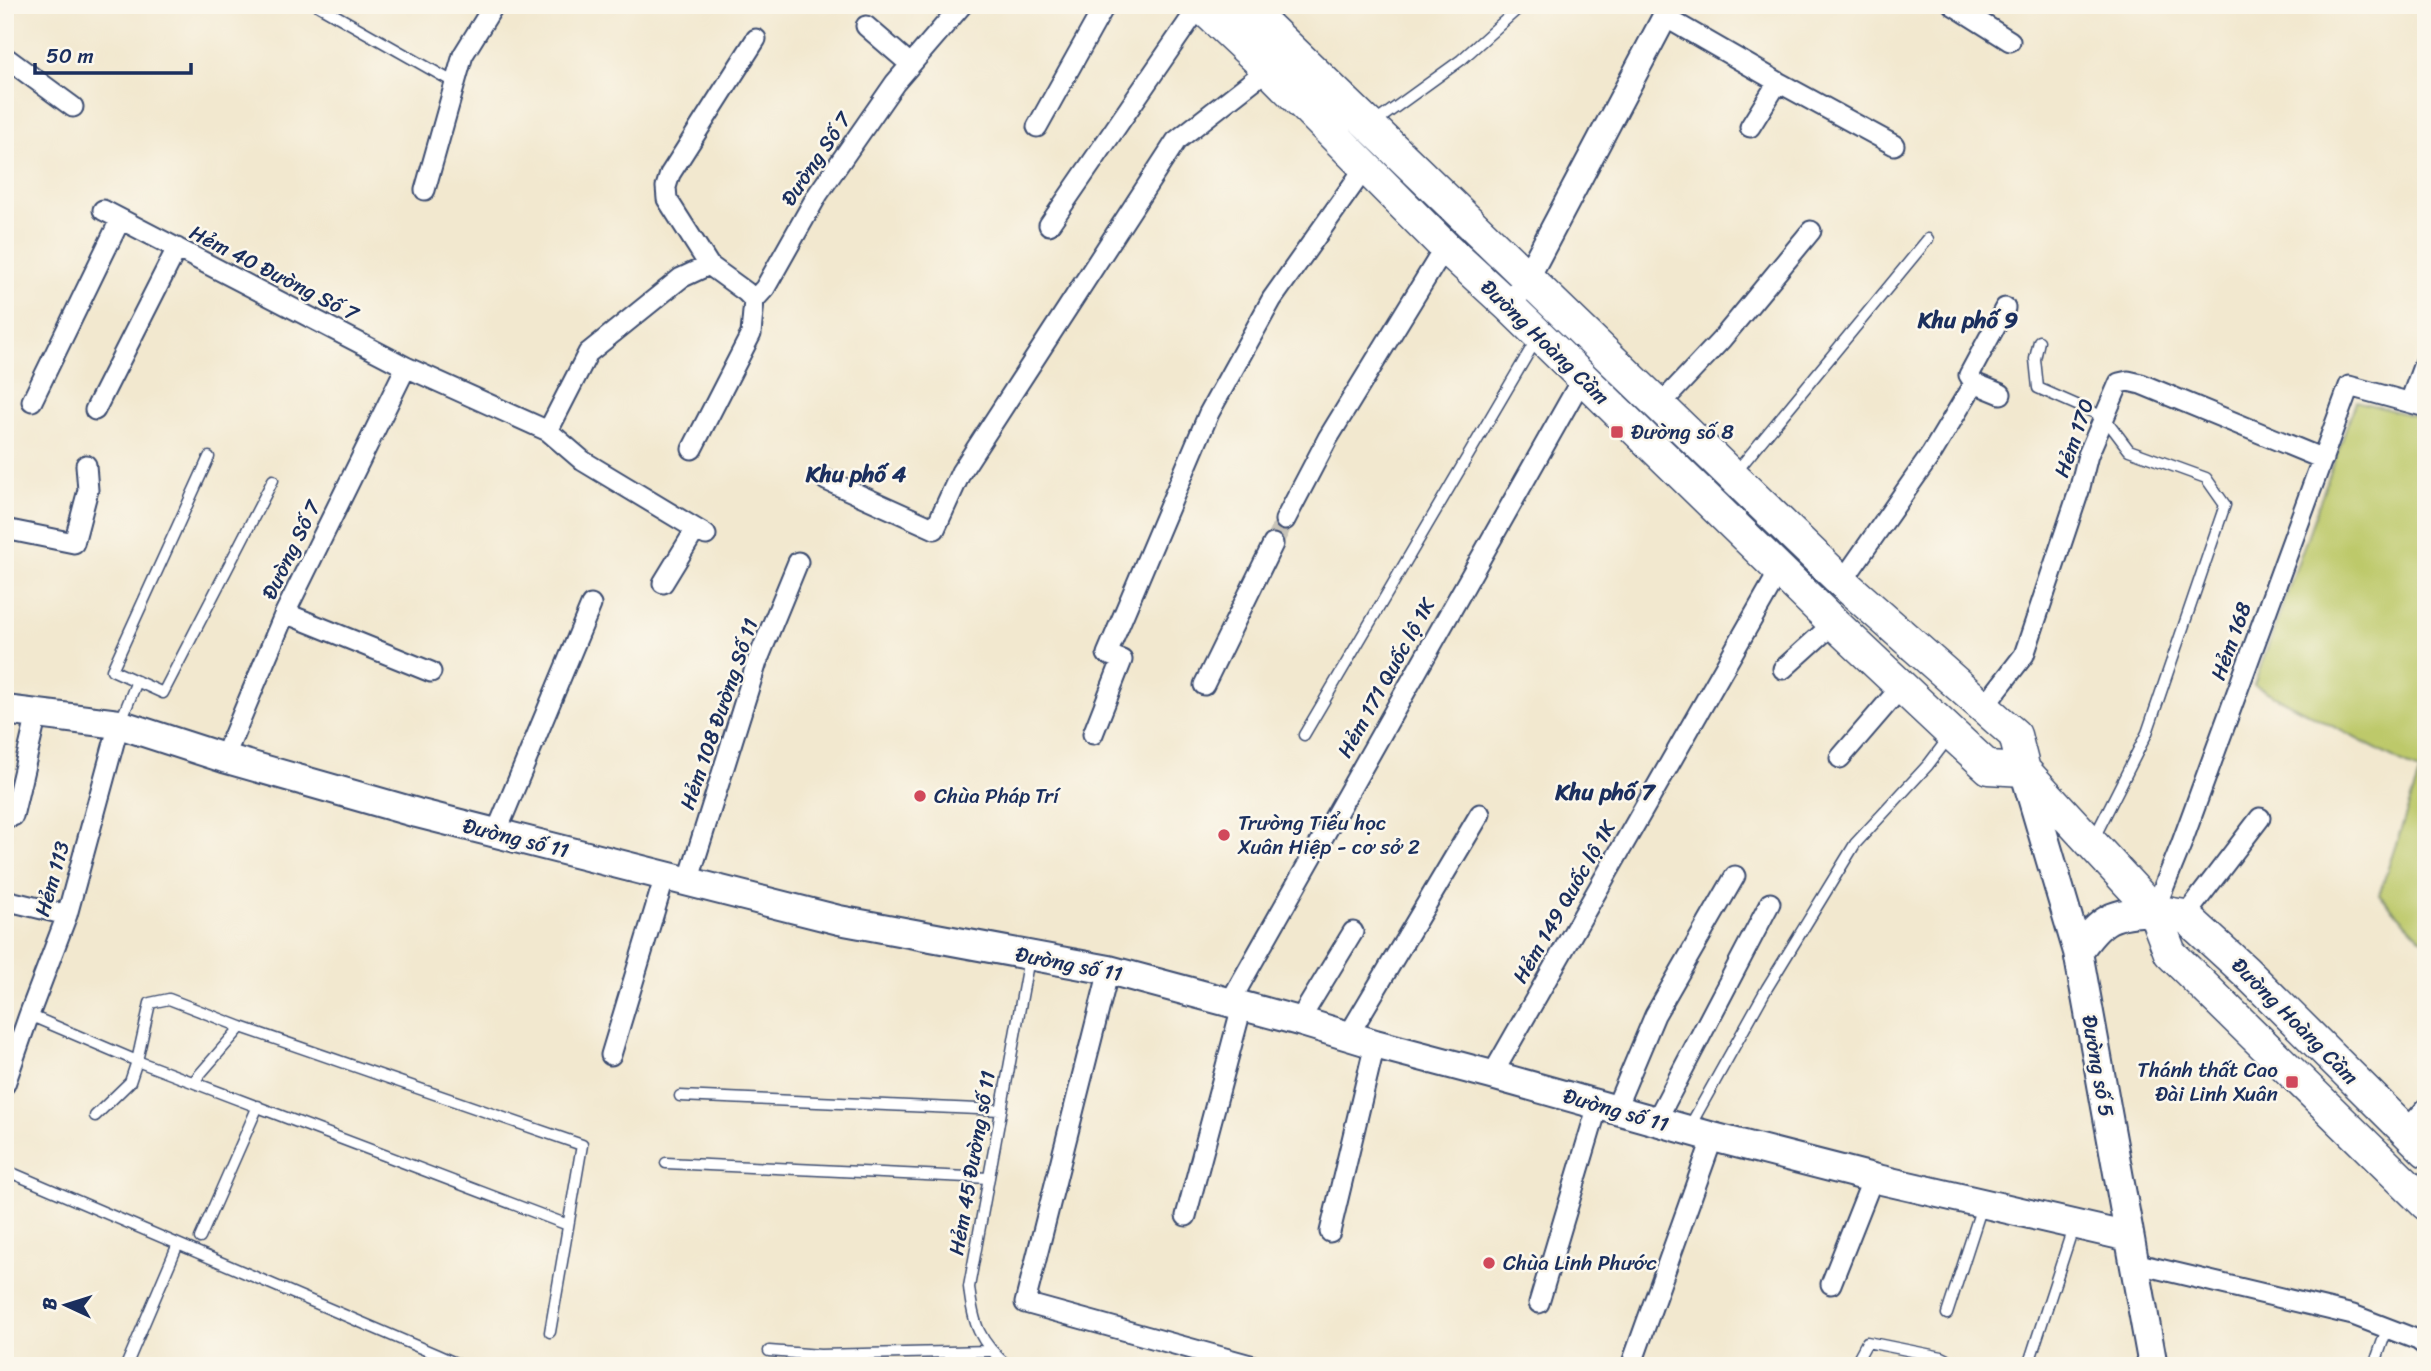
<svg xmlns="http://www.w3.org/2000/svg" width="2431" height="1371" font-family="Sriracha,sans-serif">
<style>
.green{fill:#bdc96b;stroke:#6c7c64;stroke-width:2}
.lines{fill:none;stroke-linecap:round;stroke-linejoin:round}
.minor-tunnel{stroke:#c7c3b8;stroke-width:19;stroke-dasharray:19 10;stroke-linecap:butt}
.service-casing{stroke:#3b4b6f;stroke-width:13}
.minor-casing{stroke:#3b4b6f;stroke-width:23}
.tertiary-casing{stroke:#3b4b6f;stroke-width:28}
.secondary-casing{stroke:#3b4b6f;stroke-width:32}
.primary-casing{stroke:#3b4b6f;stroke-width:35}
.service{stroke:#fff;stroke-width:10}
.minor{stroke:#fff;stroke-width:19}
.tertiary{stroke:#fff;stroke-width:24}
.secondary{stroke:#fff;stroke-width:28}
.primary{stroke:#fff;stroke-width:32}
.poi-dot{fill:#d1495b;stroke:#fbf7ec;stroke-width:2.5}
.labels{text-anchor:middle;stroke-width:5;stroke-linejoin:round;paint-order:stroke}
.street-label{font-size:21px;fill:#1b2f5e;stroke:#fbf7ec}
.poi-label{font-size:21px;fill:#1b2f5e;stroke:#fbf7ec;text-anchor:start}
.neighbourhood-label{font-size:23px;font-weight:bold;fill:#1b2f5e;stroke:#fbf7ec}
</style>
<rect width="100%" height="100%" fill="#fbf7ec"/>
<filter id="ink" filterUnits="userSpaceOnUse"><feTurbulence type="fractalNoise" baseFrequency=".0143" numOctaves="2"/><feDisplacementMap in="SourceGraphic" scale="14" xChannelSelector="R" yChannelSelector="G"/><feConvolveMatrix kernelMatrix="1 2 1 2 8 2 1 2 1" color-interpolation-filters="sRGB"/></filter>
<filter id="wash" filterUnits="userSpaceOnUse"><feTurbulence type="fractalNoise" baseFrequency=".00686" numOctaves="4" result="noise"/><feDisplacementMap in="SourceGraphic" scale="28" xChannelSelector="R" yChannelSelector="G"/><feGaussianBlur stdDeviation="1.57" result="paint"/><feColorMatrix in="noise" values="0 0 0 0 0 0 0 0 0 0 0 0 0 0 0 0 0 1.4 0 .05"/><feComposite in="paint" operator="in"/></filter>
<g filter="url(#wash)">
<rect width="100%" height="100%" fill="#f2e8cf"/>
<path class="green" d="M2356 401 2426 419V943L2379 895 2420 772 2254 685Z"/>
</g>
<g filter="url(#ink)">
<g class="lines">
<path class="minor-tunnel" d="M1273 544 1285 520"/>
<g class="service-casing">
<path id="service" d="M319 6 455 83
M1374 123 1461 60 1522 5
M2039 341 2035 359 2038 388 2104 417 2129 450 2206 478 2225 505 2147 733 2093 840
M209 457 112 670 163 693 273 480
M1736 472 1928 239
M120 723 137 681
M1304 735 1536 340
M29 1015 137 1061 150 1003 169 999 241 1027
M194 1081 241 1027 582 1145 550 1332
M680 1096 1001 1110
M95 1116 130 1082 137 1061 568 1225
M1690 1126 1767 988 1855 844 1928 765 1950 736
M666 1163 989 1178
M5 1170 435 1354 430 1366
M200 1238 258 1106
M1947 1314 1982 1206
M769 1351 820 1355 990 1351
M435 1354 462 1366
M126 1366 178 1244
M1008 1366C979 1342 973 1324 969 1287L1029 958
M1854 1366 1867 1342 1942 1357 1960 1366
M2028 1366 2073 1228
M2374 1366 2387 1329"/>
</g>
<g class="minor-casing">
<path id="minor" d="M1953 5 2010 41
M1665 17 1778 82 1750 127
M866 26 910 64
M5 57 73 107
M1778 82 1894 145
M1037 127 1105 5
M425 190 463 55 494 5
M103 210 406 367 548 431 583 461 706 535
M1049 225 1200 5
M709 265 667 199 666 187 670 174 756 39
M1974 383 1969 375 2005 308
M32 401 120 220
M2410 402 2426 358
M1660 405 1721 340 1811 231
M95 410 177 248
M548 431 588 353 681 278 709 265 746 292 754 300 765 288 818 194 895 83 962 5
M692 449 751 334 754 300
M826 480 935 529 961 472 1176 141 1268 69
M1285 520 1328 438 1445 247
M5 529 74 543 88 490 86 465
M1842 582 1932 453 1974 383 2001 394
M663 583 696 529
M285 613 431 672
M1783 669 1834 623
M1204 685 1273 544
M1984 707 2024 655 2079 491 2088 455 2119 383 2128 381 2141 384 2323 459
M1093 734 1122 660 1107 654 1209 413 1272 299 1364 169
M224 758 285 613 406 367
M1840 758 1902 686
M13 816 37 714
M496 833 591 605
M688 882 757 662 798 562
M5 900 67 915
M2154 911 2181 845 2349 386 2426 407
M2185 916 2260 818
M1109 970 1025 1303 1254 1366
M1230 1002 1583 377
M1299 1021 1353 932
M1348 1036 1480 814
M611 1055 665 876
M1492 1075 1780 570
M5 1084 29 1015 67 915 119 724
M1615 1110 1655 1015 1735 876
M1656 1121 1770 903
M2406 1131 2426 1108
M1186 1216 1242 1006
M1330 1232 1375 1044
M2134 1263 2353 1315 2418 1340 2426 1346
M1831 1284 1873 1178
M1539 1303 1598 1105
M1631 1366 1713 1137"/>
</g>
<g class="tertiary-casing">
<path id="tertiary" d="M1520 291 1671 5"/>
</g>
<g class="secondary-casing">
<path id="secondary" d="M5 710 119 724 224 758 417 813 839 920 1109 970 1299 1021 1375 1044 1492 1075 1713 1137 1873 1178 2129 1237
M2024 770 2078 952 2153 1366
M2078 952C2102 917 2112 913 2154 911"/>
</g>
<g class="primary-casing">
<path id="primary" d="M1200 5 1268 69 1445 247 1510 307 1834 623 1951 733 1989 768 2024 770
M1245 5 1842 582 2015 735 2024 770 2154 911 2170 953 2426 1204
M2154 911 2185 916 2245 971 2426 1151"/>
</g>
<use href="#service" class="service"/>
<use href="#minor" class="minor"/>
<use href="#tertiary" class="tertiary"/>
<use href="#secondary" class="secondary"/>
<use href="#primary" class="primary"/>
</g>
</g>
<g class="poi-dot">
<rect x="1610" y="425" width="14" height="14" rx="3.5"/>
<circle cx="920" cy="796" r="7"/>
<circle cx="1224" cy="835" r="7"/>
<rect x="2285" y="1075" width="14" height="14" rx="3.5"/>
<circle cx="1489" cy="1263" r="7"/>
</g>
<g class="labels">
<g class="street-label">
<text transform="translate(816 159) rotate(-56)" y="7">Đường Số 7</text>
<text transform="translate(274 273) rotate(27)" y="7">Hẻm 40 Đường Số 7</text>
<text transform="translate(1545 342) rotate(44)" y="7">Đường Hoàng Cầm</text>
<text transform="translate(2074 438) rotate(-71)" y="7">Hẻm 170</text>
<text transform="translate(291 550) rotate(-64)" y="7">Đường Số 7</text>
<text transform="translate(2231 641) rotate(-70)" y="7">Hẻm 168</text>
<text transform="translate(1386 678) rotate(-61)" y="7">Hẻm 171 Quốc lộ 1K</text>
<text transform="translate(719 714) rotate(-71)" y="7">Hẻm 108 Đường Số 11</text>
<text transform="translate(516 838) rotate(14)" y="7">Đường số 11</text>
<text transform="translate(52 879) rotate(-74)" y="7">Hẻm 113</text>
<text transform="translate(1564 902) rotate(-60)" y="7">Hẻm 149 Quốc lộ 1K</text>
<text transform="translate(1069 964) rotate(11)" y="7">Đường số 11</text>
<text transform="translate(2295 1021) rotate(45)" y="7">Đường Hoàng Cầm</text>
<text transform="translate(2098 1066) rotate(80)" y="7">Đường số 5</text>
<text transform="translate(1616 1110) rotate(16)" y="7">Đường số 11</text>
<text transform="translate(972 1163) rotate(-80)" y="7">Hẻm 45 Đường số 11</text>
</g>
<g class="poi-label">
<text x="1631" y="439">Đường số 8</text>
<text x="934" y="803">Chùa Pháp Trí</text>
<text x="1238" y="830">Trường Tiểu học<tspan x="1238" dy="24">Xuân Hiệp - cơ sở 2</tspan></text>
<text x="2278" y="1077" text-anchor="end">Thánh thất Cao<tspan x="2278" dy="24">Đài Linh Xuân</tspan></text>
<text x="1503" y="1270">Chùa Linh Phước</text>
</g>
<g class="neighbourhood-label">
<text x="1968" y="328">Khu phố 9</text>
<text x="856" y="482">Khu phố 4</text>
<text x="1605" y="800">Khu phố 7</text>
</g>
</g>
<rect width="2431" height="1371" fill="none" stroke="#fbf7ec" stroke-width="28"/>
<g transform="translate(66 1305) rotate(274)" stroke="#fbf7ec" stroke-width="5" paint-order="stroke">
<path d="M0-5L12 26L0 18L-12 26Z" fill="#1b2f5e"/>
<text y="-10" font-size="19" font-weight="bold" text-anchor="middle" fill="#1b2f5e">B</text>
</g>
<path d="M35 63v10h156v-10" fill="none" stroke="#1b2f5e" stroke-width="3.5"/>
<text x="46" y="63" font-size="21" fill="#1b2f5e" stroke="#fbf7ec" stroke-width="5" paint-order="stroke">50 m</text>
</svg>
